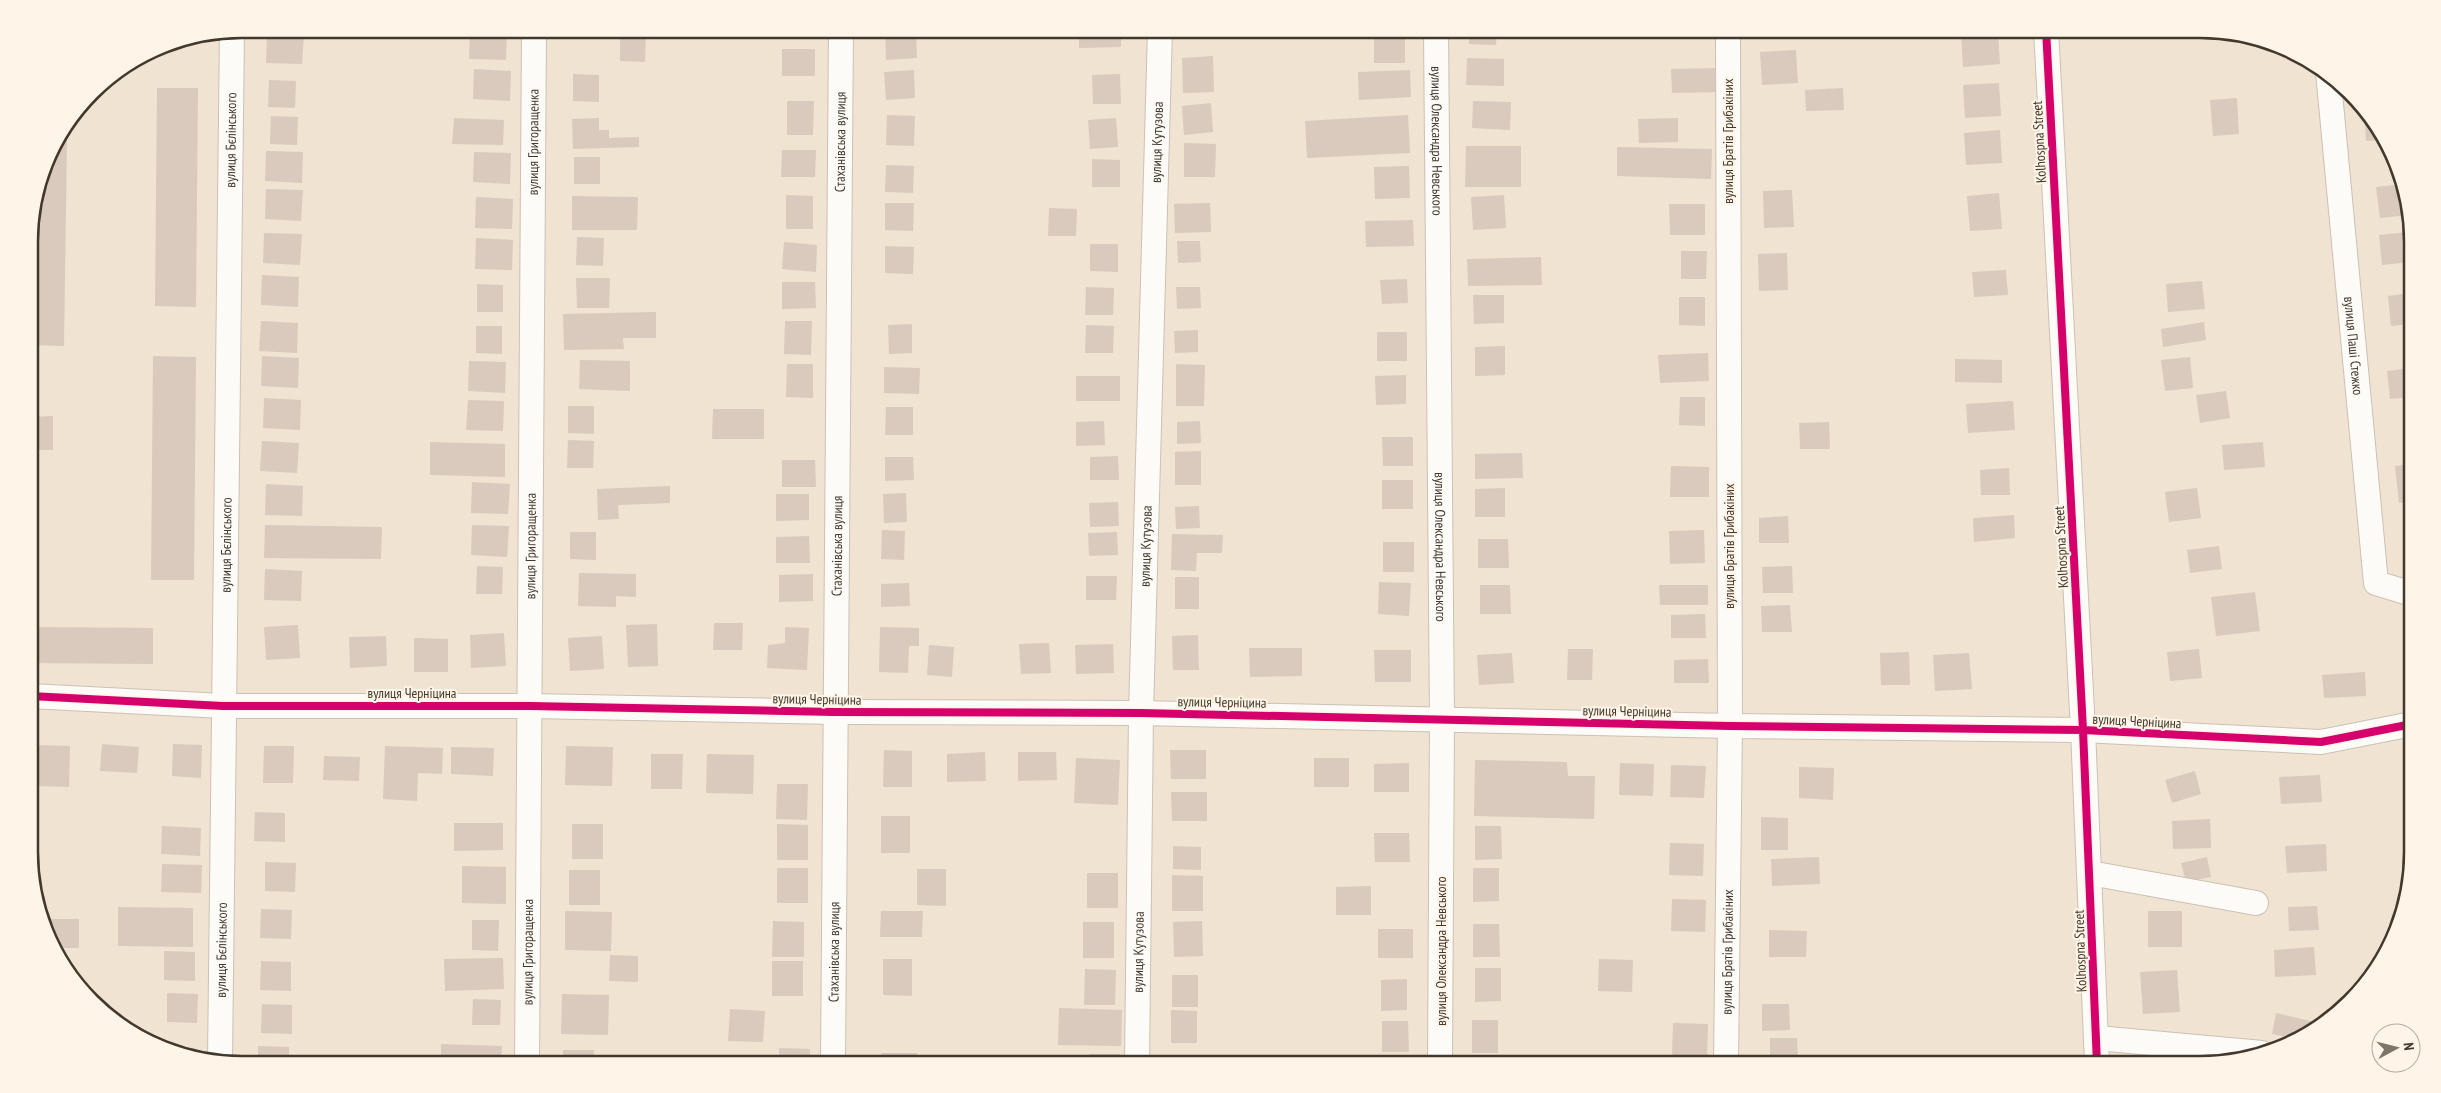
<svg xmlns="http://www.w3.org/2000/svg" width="2441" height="1093" font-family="'PT Sans Narrow',sans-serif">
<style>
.building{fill:#dac9bd}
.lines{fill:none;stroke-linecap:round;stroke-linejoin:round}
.minor-casing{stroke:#cbc1b4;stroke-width:26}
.minor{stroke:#fdfbf8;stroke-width:24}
.cycleway-casing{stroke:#fef5e8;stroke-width:11}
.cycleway{stroke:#d6006c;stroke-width:8}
.labels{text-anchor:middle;stroke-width:4;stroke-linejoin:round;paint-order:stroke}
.street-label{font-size:14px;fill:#42392c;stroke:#fef5e8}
.rim{fill:none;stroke:#42392c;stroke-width:2.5}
</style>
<rect width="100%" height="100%" fill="#f0e3d2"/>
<path class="building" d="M470 29 507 30 506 60 469 59Z
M788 29H814V35H788Z
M885 29H916L917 58 886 60Z
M1079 29H1121V47L1079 48Z
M1469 29H1497L1496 45 1469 44Z
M267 32 304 34 302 64 266 63Z
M1998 32 2000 64 1963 67 1961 34Z
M1374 33H1405V63H1374Z
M620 34H646L645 62 620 61Z
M782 49H815V76H782Z
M1796 50 1798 83 1762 85 1760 52Z
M1213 56 1214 92 1183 93 1182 58Z
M1467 58 1504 59V86L1466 85Z
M1717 68V92L1672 93 1671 69Z
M474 69 511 71 510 101 473 99Z
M914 70 915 98 886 100 884 72Z
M1410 70 1411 97 1359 100 1358 72Z
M573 74 599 75V102L573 101Z
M1120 74 1121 104H1093L1092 75Z
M269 80 296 81 295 108 268 107Z
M1999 83 2001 116 1965 118 1963 85Z
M157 88H198L196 307 155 306Z
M1843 88 1844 110 1806 111 1805 90Z
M2237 98 2239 134 2213 136 2210 100Z
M787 101H814L813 135H787Z
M1473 101 1511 102 1510 130 1472 128Z
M1211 103 1213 132 1184 135 1182 106Z
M2364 111 2369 112 2384 140 2366 141Z
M887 115 915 116 914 146 886 145Z
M1408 115 1410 153 1307 158 1305 121Z
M271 116 298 117 297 145 270 144Z
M454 118 504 120 503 145 452 144Z
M599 118V130H609V138L639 137V147L573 149 572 119Z
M1116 118 1118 147 1090 149 1088 120Z
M1678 118V142L1639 143 1638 119Z
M2000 130 2002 163 1966 165 1964 133Z
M58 138H67L64 346 29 345V227L51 147Z
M1184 143 1216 144 1215 177H1184Z
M1466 146H1521V187H1465Z
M1617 147 1712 149 1711 179 1617 176Z
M782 150H816L815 177H781Z
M266 151 303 152 302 183 265 181Z
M474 152 511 153 510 184 473 182Z
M574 157H600V184H574Z
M1092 159 1120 160V187H1092Z
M886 165 914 166 913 193 885 192Z
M1409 166 1410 198 1375 199 1374 167Z
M2403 184 2409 215 2380 218 2376 187Z
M266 189 303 190 301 221 265 219Z
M1792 190 1794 227 1764 228 1763 191Z
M1999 193 2002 229 1970 231 1967 196Z
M786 195 813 196V229H786Z
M1504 195 1506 228 1473 230 1471 197Z
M572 196 638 197 637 230H572Z
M476 197 513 199 512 229 475 228Z
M885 203H914L913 231 885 230Z
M1210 203 1211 232 1175 233 1174 204Z
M1669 204H1705V235H1670Z
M1049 208 1077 209 1076 236H1048Z
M1413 220 1414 246 1366 247 1365 221Z
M2408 232 2411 262 2382 265 2379 235Z
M264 233 302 234 300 265 263 263Z
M577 237 604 238 603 266 576 265Z
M476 238 513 240 512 270 475 269Z
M1177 241H1200L1201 262 1178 263Z
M784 242 817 245 816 272 782 269Z
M1090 244H1118V272L1090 271Z
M885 246 914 247 913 274 885 273Z
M1681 251H1707L1706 279H1681Z
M1787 253 1788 290 1759 291 1758 254Z
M1541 257 1542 285 1468 286 1467 259Z
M2006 270 2008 295 1974 297 1972 272Z
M262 275 299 277 298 307 261 305Z
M576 278H610L609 308H577Z
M1407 279 1408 303 1382 304 1380 280Z
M2202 281 2205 309 2168 312 2166 284Z
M782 282H815L816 308 782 309Z
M477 284 503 285V312H477Z
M1086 287 1114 288 1113 315H1085Z
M1176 287H1200L1201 308 1177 309Z
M2411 293V324L2391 326 2388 296Z
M1473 295H1504V323L1474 324Z
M1679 297H1705V326L1679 325Z
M656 312V338H623L624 349 564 350 563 314Z
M261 321 298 323 297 353 259 351Z
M785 321H812L811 355 784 354Z
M2204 322 2206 340 2163 347 2161 329Z
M912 324V353L889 354 888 325Z
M1086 325 1114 326 1113 353H1085Z
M476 326H502V354L476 353Z
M1198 330V352L1175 353 1174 331Z
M1377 332H1407V361H1377Z
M1505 346V375L1475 376V347Z
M1708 353 1709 381 1660 383 1658 355Z
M153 356 196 357 194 580H151Z
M262 356 299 358 298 388 261 386Z
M2190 357 2193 388 2165 391 2161 360Z
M1955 359 2002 360V383L1955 382Z
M580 360 630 361V391L579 389Z
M469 361 506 362 505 393 468 391Z
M787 364H813V398L786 397Z
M1176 364 1205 365 1204 406H1176Z
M884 367 920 368 919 394 884 393Z
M2411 368V397L2390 399 2387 371Z
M1406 375V404L1376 405 1375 376Z
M1076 376H1120V401H1076Z
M2226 391 2230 418 2200 423 2196 395Z
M1680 397H1705V426L1679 425Z
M264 398 301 400 300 430 263 428Z
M468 400 504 401 503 431 466 430Z
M2013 401 2015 430 1968 433 1966 404Z
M568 406H594V434L568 433Z
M886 407H913V435H885Z
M713 409H764V439H712Z
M53 416V450H30V417Z
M1104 421 1105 445 1076 446V422Z
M1200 421 1201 443 1177 444V422Z
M1829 422 1830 449H1800L1799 423Z
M1382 437H1413V466H1383Z
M568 440 594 441 593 468H567Z
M262 441 299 443 297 473 260 471Z
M430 442 505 444V477L430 475Z
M2263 442 2265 467 2224 470 2222 445Z
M1201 451V485H1175V452Z
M1522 453 1523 478 1475 479V454Z
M1118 456 1119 480H1090V457Z
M885 457H913L914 480 885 481Z
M782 460H815L816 487H782Z
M2411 464V501L2399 503 2395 466Z
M1671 466 1709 467V497H1670Z
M2009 468 2010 495H1981L1980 470Z
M1382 480H1413V509H1382Z
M472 482 510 484 508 514 471 513Z
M266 484 303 486 302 516 265 515Z
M670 486V503L618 505 619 519 598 520 597 489Z
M1505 488V517H1475V489Z
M2197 488 2201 518 2169 522 2165 492Z
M906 493 907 522 884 523 883 494Z
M776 494H809V520L776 521Z
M1118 502 1119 526 1090 527 1089 503Z
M1199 506 1200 528 1176 529 1175 507Z
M2014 515 2015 538 1974 542 1973 518Z
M1788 516 1789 543H1759V518Z
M265 525 382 527 381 559 264 558Z
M472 525 509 526 507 557 471 555Z
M882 530 905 531 904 560 881 559Z
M1704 530 1705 563 1670 564 1669 531Z
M570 532H596V560L570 559Z
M1117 532 1118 555 1089 556 1088 533Z
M1172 534 1223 535 1222 553H1197L1196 571 1171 570Z
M809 536 810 563H776V537Z
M1478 539H1508L1509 568H1478Z
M1383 542H1414V572H1383Z
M2219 546 2222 569 2190 573 2187 550Z
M477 566 503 567 502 594H476Z
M1792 566 1793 593H1763L1762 567Z
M265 569 302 571 301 601 264 600Z
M579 573 636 574V597L616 596V607L578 606Z
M813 574V601L779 602V575Z
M1086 576H1117L1116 600H1086Z
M1175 577H1199V609H1175Z
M1379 582 1411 583 1409 616 1378 614Z
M909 583 910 606 881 607V584Z
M1480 585H1510L1511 614H1480Z
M1659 585H1708V605H1660Z
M2255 592 2260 631 2216 636 2211 597Z
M1790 605 1792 632H1762L1761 606Z
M1705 614 1706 638H1671V615Z
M714 623H743L742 650H713Z
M657 624 658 666 628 667 626 625Z
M298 625 300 658 266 660 264 627Z
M30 627 153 628V664L30 663Z
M785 627 809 628 807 670 767 668 768 645 785 643Z
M880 627 919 628V646H909L908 673 879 672Z
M504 633 506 666 471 668 470 635Z
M1198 635 1199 670H1173L1172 636Z
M386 636 387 666 350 668 349 637Z
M602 636 604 669 570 671 568 638Z
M414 638 448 639V672H414Z
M1049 643 1051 673 1021 674 1019 644Z
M1113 644 1114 673 1076 674 1075 645Z
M929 645 954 647 952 677 927 675Z
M1249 648H1302V676L1250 677Z
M1568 649H1593L1592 680H1567Z
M2199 649 2202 678 2170 681 2167 652Z
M1374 650H1411V682H1375Z
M1909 652 1910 685H1881L1880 653Z
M1512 653 1514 683 1479 685 1477 655Z
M1969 653 1972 689 1935 691 1933 655Z
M1708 659 1709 683H1674V660Z
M2365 672 2366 696 2324 698 2322 675Z
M102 744 139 747 137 773 100 771Z
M173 744 202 745 201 778 172 776Z
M37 745 70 746 69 787 36 786Z
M264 746H294L293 783H263Z
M385 746 443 748 442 774 418 773 417 801 383 799Z
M566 746 613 747 612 786 565 785Z
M451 747 494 748 493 776 451 774Z
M884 750 912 751V787H883Z
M1170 750H1206V779H1171Z
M985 752 986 781 947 782V754Z
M1018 752H1056L1057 780 1018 781Z
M651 754H683L682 789H651Z
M707 754 754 755 753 794 706 793Z
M324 756 360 757 359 781 323 780Z
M1076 758 1120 760 1118 805 1074 803Z
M1314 758H1349V787H1314Z
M1475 760 1567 762 1568 776H1595L1594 819 1474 816Z
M1409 763V792H1374V764Z
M1620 763 1654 764 1653 796 1619 795Z
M1671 765 1706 766 1704 798 1670 797Z
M1799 767 1834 768 1833 800 1799 798Z
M2195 771 2201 794 2172 803 2165 780Z
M2320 775 2322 802 2281 804 2279 777Z
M777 784H808L807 820 776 819Z
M1171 792H1207V821H1172Z
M255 812 285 813V842L254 841Z
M881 816H910V853H881Z
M1761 817 1788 818V850H1761Z
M2210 819 2211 848 2173 849 2172 821Z
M454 823H503V850L454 851Z
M572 824H603V859H572Z
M777 824 808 825V860H777Z
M162 826 201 828 200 856 161 854Z
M1475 826H1501L1502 859 1475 860Z
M1374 833H1409L1410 862H1375Z
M1670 843 1704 844 1703 876 1669 875Z
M2326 844 2327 871 2287 873 2285 846Z
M1173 846 1201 847V870L1173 869Z
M1819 857 1820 884 1772 886 1771 859Z
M2207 857 2211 877 2186 882 2181 863Z
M265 862 296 863 295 892 265 891Z
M162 864 202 865 201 893 161 892Z
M462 866 506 867V904L462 903Z
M777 868H808V903H777Z
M1473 868H1499V901L1473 902Z
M917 869H946V906L917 905Z
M569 870H600V905H569Z
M1087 873H1118V908H1087Z
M1172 875 1203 876V911H1172Z
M1371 886V915H1336V887Z
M1672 899 1706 900 1705 932 1671 931Z
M2317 906 2319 930 2289 931 2288 907Z
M118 907 193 908V947L118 946Z
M261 909 292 910 291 939 260 938Z
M565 911 612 912 611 951 565 950Z
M881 911H923L922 937H880Z
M2148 911H2182V947H2148Z
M48 919H79V948H53L48 938Z
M472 920H499L498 951 472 950Z
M773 921 804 922V957H772Z
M1202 921 1203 956 1174 957 1173 922Z
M1083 922H1114V958H1083Z
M1473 924H1499L1500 957H1473Z
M1378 929H1413V958H1378Z
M1769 930 1807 931 1806 957H1769Z
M2314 947 2316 975 2275 977 2274 950Z
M164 951 195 952V981L164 980Z
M610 955 638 956V982L609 981Z
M503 958 504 989 445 991 444 959Z
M883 959H912V996L883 995Z
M1599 959 1633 960 1632 992 1598 991Z
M261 961 291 962V991L260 990Z
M772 961H803V996H772Z
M1475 968H1501V1001L1475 1002Z
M1085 969 1116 970 1115 1005H1084Z
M2177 970 2180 1012 2143 1014 2140 972Z
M1172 975H1198V1007H1172Z
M1407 979V1010L1381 1011V980Z
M167 993 198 994 197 1023 167 1022Z
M562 994 609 995 608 1035 561 1034Z
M473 999 501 1000 500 1025H472Z
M262 1004 292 1005V1034L261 1033Z
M1762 1004H1789L1790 1030 1762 1031Z
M1059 1008 1122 1010 1121 1046 1058 1045Z
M730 1009 765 1011 763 1042 728 1041Z
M1171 1010 1197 1011V1043H1171Z
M2276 1013 2319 1023 2318 1028 2297 1039 2272 1034Z
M1472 1020H1498V1053H1472Z
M1382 1021H1408L1409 1052H1382Z
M1673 1023 1708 1024 1707 1056 1672 1055Z
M1770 1038H1797L1798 1064H1770Z
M441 1044 502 1046 501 1064H441Z
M258 1046 289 1047V1064H258Z
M165 1047 195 1048V1055L165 1049Z
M779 1048 810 1049V1064H779Z
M563 1050H594V1064H563Z
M881 1053H917V1064H881Z
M1089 1054H1120V1064H1089Z
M1171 1057H1197V1064H1171Z
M1471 1059H1498V1064H1471Z"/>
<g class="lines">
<g class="minor-casing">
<g id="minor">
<path id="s1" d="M1436 29 1442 720 1440 1064"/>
<path d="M2046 29 2083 730 2097 1064"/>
<path id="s2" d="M2328 72 2376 583 2412 594"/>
<path d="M30 696 223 706H530L834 712 1141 713 1730 726 2083 730 2321 742 2412 724"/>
<path d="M2090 873 2256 903"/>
<path d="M2097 1038 2262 1053"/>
<path id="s3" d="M220 1060 232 30"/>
<path id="s4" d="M527 1064 534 29"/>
<path id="s5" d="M833 1064 841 29"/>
<path id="s6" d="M1137 1064 1141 713 1160 29"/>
<path id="s7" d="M1726 1064 1730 726 1728 29"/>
</g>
</g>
<use href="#minor" class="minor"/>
<g class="cycleway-casing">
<path id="cycleway" d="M2046 29 2083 730 2097 1064
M30 696 223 706H530L834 712 1141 713 1730 726 2083 730 2321 742 2412 724"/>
</g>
<use href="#cycleway" class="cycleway"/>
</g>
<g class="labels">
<g class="street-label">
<text dy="5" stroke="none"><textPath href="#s3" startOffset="920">вулиця Бєлінського</textPath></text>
<text dy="5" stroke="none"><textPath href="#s4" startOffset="922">вулиця Григоращенка</textPath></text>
<text dy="5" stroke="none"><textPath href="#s5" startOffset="922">Стаханівська вулиця</textPath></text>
<text dy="5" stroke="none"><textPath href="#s6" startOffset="922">вулиця Кутузова</textPath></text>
<text dy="5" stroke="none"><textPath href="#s1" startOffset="112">вулиця Олександра Невського</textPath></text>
<text transform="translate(1728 141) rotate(-90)" y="5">вулиця Братів Грибакіних</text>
<text transform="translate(2039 142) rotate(-93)" y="5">Kolhospna Street</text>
<text dy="5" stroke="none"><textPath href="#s2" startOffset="275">вулиця Паші Стежко</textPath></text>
<text dy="5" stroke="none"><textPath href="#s3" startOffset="515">вулиця Бєлінського</textPath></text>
<text dy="5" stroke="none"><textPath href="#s4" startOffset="518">вулиця Григоращенка</textPath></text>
<text dy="5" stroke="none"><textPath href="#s5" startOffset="518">Стаханівська вулиця</textPath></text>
<text dy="5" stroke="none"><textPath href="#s6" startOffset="518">вулиця Кутузова</textPath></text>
<text dy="5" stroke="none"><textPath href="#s1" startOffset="518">вулиця Олександра Невського</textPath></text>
<text transform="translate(1729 546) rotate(-90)" y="5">вулиця Братів Грибакіних</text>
<text transform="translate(2061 547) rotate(-93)" y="5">Kolhospna Street</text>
<text x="412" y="698">вулиця Черніцина</text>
<text transform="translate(817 699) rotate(1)" y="5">вулиця Черніцина</text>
<text transform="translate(1222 702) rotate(1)" y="5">вулиця Черніцина</text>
<text transform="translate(1627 711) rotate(1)" y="5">вулиця Черніцина</text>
<text transform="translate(2137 721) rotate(3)" y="5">вулиця Черніцина</text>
<text dy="5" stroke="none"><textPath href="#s3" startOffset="110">вулиця Бєлінського</textPath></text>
<text dy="5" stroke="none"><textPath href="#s4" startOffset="112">вулиця Григоращенка</textPath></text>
<text dy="5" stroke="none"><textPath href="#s5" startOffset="112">Стаханівська вулиця</textPath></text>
<text dy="5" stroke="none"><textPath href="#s6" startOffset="112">вулиця Кутузова</textPath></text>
<text transform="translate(1441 951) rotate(-90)" y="5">вулиця Олександра Невського</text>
<text dy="5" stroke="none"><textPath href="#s7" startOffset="112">вулиця Братів Грибакіних</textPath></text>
<text transform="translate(2080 951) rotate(-92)" y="5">Kolhospna Street</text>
</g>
</g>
<path d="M0 0H2441V1093H0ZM242 38H2200A204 204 0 0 1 2404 242V852A204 204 0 0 1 2200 1056H242A204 204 0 0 1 38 852V242A204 204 0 0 1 242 38Z" fill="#fef5e8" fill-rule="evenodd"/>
<path class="rim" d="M242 38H2200A204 204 0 0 1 2404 242V852A204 204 0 0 1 2200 1056H242A204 204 0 0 1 38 852V242A204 204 0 0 1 242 38Z"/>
<g transform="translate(2396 1048) rotate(83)"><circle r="24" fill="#fef5e8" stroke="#b3aa9d"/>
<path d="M0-4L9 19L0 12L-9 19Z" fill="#7f7466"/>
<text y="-8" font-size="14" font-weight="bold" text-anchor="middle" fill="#42392c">N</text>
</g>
</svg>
